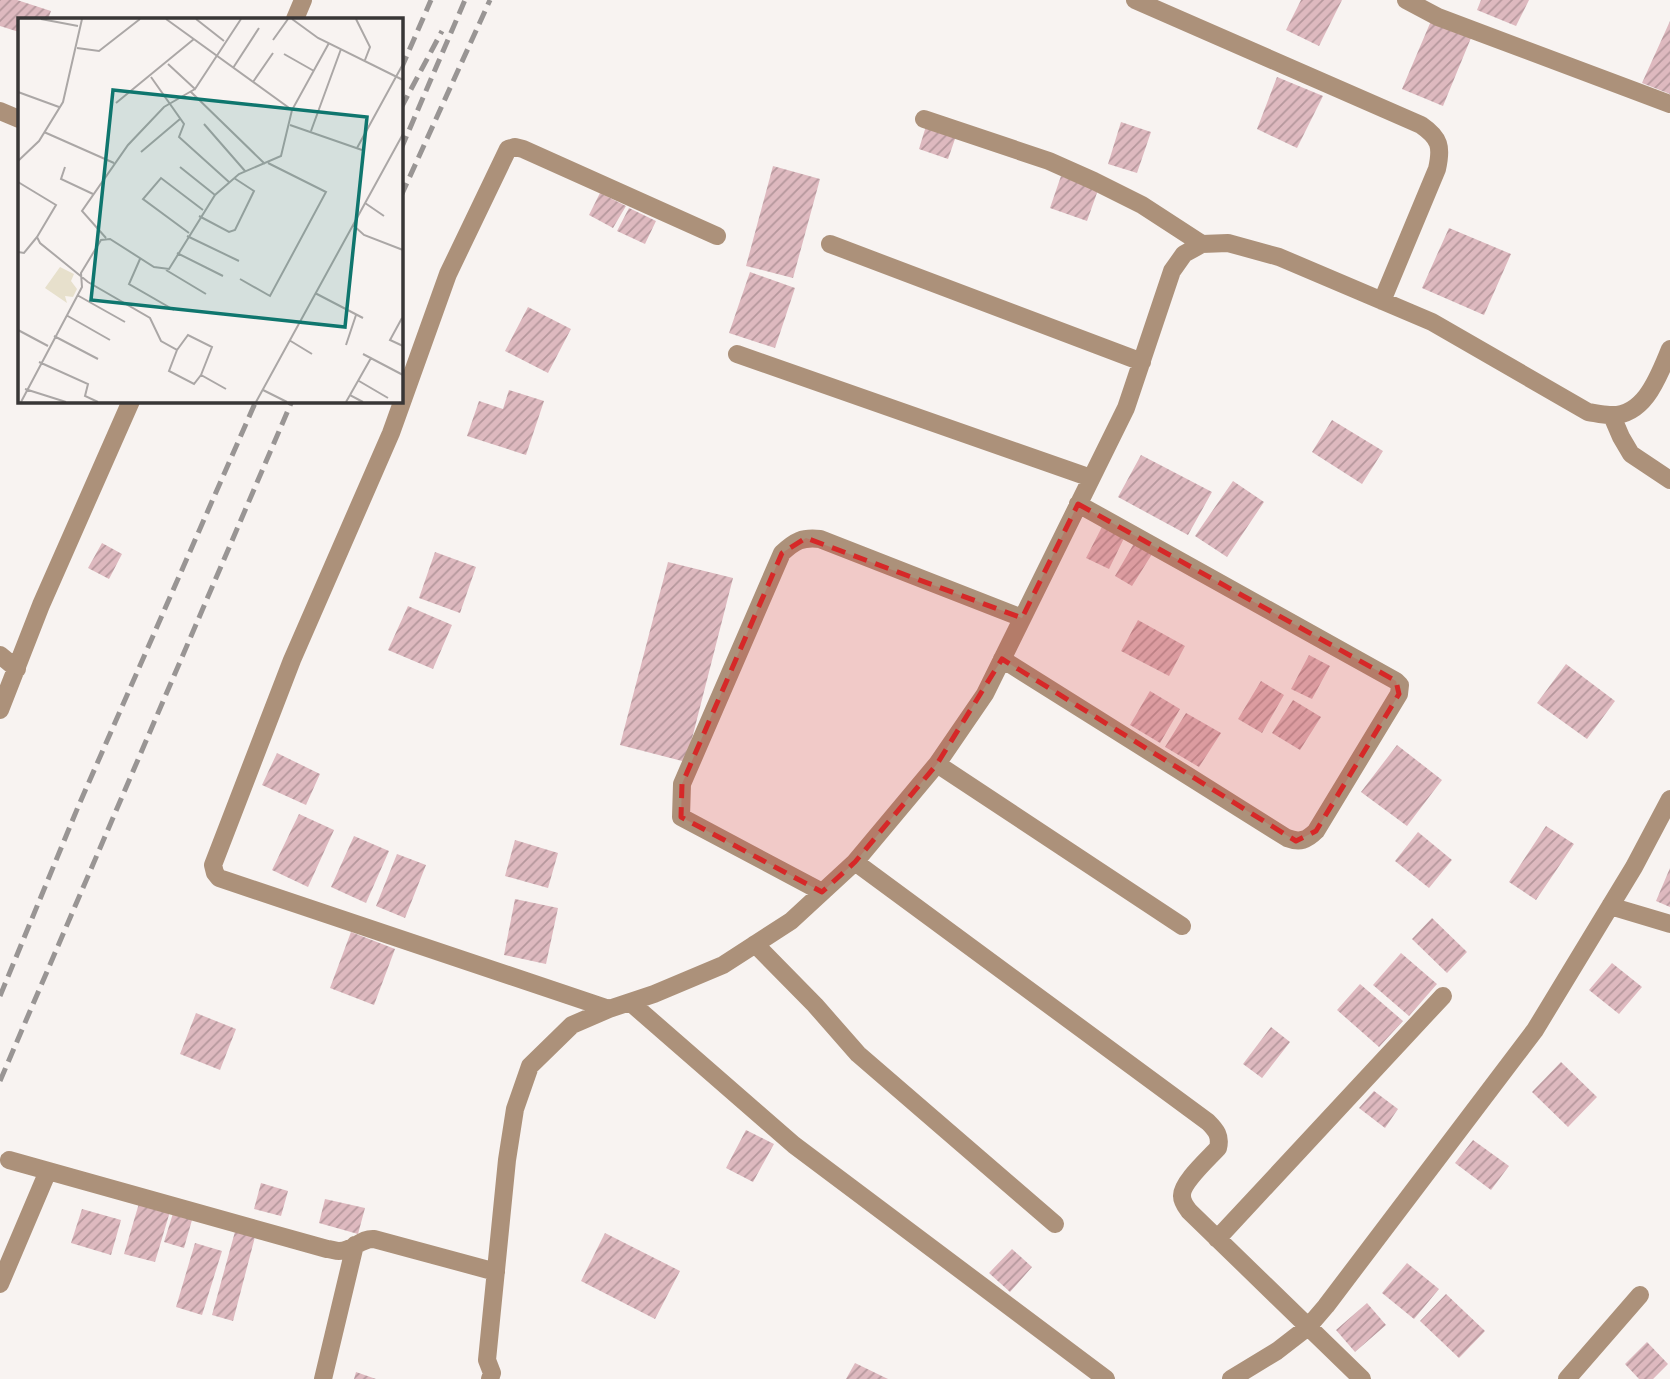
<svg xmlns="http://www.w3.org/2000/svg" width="1670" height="1379" font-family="'Open Sans',sans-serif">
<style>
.building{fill:url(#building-hatch)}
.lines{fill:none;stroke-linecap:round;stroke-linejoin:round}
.minor{stroke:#ac917a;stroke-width:18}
.rail{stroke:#999594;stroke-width:5;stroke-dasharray:14 7;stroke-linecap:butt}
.marked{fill:#d62828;fill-opacity:0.2;stroke:#d62828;stroke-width:5;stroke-dasharray:14 9;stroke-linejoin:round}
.inset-road{fill:none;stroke:#aba7a6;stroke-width:2}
.view{fill:#0f766e;fill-opacity:0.15;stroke:#0f766e;stroke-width:3.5}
.inset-edge{fill:none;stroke:#383636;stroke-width:3.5}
</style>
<defs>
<pattern id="building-hatch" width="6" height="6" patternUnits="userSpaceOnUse" patternTransform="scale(1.75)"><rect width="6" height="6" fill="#deb9bf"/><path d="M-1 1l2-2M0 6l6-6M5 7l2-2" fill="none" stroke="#b5979c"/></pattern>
</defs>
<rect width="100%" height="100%" fill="#f8f3f1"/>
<path class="building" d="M0 0H17L51 11 48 19H19V32L0 26Z
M1301 0H1342L1319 46 1286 30Z
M1481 0H1529L1516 26 1477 10Z
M1431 21 1471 38 1443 106 1402 89Z
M1670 21V94L1642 83Z
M1277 77 1323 96 1297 148 1257 129Z
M1121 122 1151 132 1137 173 1108 164Z
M926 126 956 136 948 159 919 149Z
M773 166 820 179 793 278 746 266Z
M1061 176 1098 190 1087 221 1050 208Z
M600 193 626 206 613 228 589 215Z
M629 208 656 221 645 244 617 231Z
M1449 228 1511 254 1484 315 1422 288Z
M750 272 795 288 775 348 729 333Z
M528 307 571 329 548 373 505 351Z
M509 390 544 401 526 455 467 436 479 401 503 409Z
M1332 420 1383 451 1362 484 1312 452Z
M1141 455 1212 492 1188 535 1118 497Z
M1233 481 1264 502 1227 557 1195 536Z
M1105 521 1127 532 1109 569 1086 558Z
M1136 540 1154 551 1132 586 1115 576Z
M102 543 122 554 109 579 88 568Z
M435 552 476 567 460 613 419 598Z
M668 562 733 578 686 762 620 745Z
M408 606 452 625 433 669 388 650Z
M1138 620 1185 646 1169 676 1121 651Z
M1309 655 1330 666 1312 699 1291 689Z
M1566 664 1615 701 1587 739 1537 703Z
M1261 681 1284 695 1262 733 1238 719Z
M1150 691 1180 709 1160 743 1130 725Z
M1293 700 1321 717 1300 750 1272 733Z
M1186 713 1221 733 1199 767 1165 747Z
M1397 745 1442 780 1407 826 1361 792Z
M277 753 320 774 306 805 262 785Z
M299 814 334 830 308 887 272 870Z
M1546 826 1574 844 1536 900 1509 882Z
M1418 832 1452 860 1429 888 1395 861Z
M354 836 389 851 366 903 331 887Z
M515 840 558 853 548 888 505 876Z
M397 854 426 865 405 918 376 906Z
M1670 868V907L1656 901Z
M515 899 558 908 546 964 504 955Z
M1432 918 1467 952 1447 973 1412 939Z
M351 932 395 949 374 1005 330 988Z
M1401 953 1437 984 1409 1016 1373 985Z
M1612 963 1642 987 1619 1014 1589 990Z
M1360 984 1403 1021 1379 1047 1337 1010Z
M196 1013 236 1029 220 1070 180 1054Z
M1271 1027 1290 1042 1262 1078 1243 1064Z
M1561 1062 1597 1097 1568 1127 1532 1092Z
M1374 1091 1398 1109 1385 1128 1359 1108Z
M746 1130 774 1144 753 1182 726 1168Z
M1473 1140 1509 1166 1491 1190 1455 1163Z
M261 1183 288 1191 281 1216 254 1209Z
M325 1199 365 1208 358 1234 319 1223Z
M140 1200 171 1208 155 1262 124 1254Z
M175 1207 194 1213 184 1248 164 1242Z
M82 1209 121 1220 111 1255 71 1243Z
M236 1228 256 1233 233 1321 212 1315Z
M605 1233 680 1271 655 1319 581 1281Z
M195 1243 222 1251 202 1315 176 1307Z
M1012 1249 1032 1267 1010 1292 989 1273Z
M1407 1263 1439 1289 1414 1319 1382 1293Z
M1446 1294 1485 1331 1459 1358 1420 1321Z
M1367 1303 1386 1325 1355 1352 1336 1330Z
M1647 1342 1668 1364 1653 1379H1639L1625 1364Z
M855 1363 888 1379H846Z
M356 1372 376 1379H354Z"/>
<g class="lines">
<path class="minor" d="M1135 0 1421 125C1440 138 1442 147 1437 169L1382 301
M1406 0 1438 17 1670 104
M295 19 303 0
M0 111 19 119
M924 119 1049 161 1094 181 1142 205 1202 244
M830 244 1142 362
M737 354 1091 478
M1612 416 1621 437 1631 454 1670 480
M0 655 17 669
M1002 659 1287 838C1300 843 1307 840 1316 831L1399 694 1400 685 1396 681 1078 504
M0 710 41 605 131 401
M937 764 1182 926
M855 862 1208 1122C1216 1130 1221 1136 1218 1148 1209 1158 1181 1183 1182 1196 1182 1202 1186 1207 1189 1211L1362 1379
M822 892 681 817 682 784 782 553C795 541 802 537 820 539L1022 618
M1610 906 1670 924
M755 944 815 1005 858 1054 1055 1224
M631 1003 794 1145 1106 1379
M609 1009 219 878 215 873 213 865 292 660 391 433 448 274 508 149 515 147 523 149 717 236
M9 1160 327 1249C331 1249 335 1251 339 1251 353 1251 361 1238 374 1239L496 1272
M1217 1239 1443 996
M0 1284 48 1171
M323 1379 355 1245
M490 1379 492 1373 487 1360 507 1160 515 1109 530 1066 572 1025 609 1009 654 994 723 965 791 921 855 862 937 764 985 694 1126 408 1172 271 1184 254 1202 244 1228 243 1279 257 1432 322 1588 412C1595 413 1603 415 1610 415 1645 417 1659 375 1670 349
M1231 1379 1277 1351 1308 1327 1326 1306 1535 1030 1634 867 1670 799
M1567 1379 1640 1295"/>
<path class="rail" d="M401 69 431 0
M401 108 442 31
M401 149 465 0
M401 196 490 0
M0 996 78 807 256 401
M0 1081 292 401"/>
</g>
<path class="marked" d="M1078 504 1396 681 1399 694 1316 831 1296 841 1002 659 937 764 855 862 822 892 681 817 682 784 782 553 806 538 1022 618Z"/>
<g transform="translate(18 18)">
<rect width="385" height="385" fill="#f8f3f1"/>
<path d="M42 249 56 256 53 263 59 271 55 279 47 278 49 285 27 270Z" fill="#e7e0cc"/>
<path class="inset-road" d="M23 1 60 8M148 1 274 92M178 1 206 23M274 1 300 20 385 62M338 1 352 29 347 42M255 22 270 1M59 30 81 33 122 1M266 36 296 53M150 46 177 71 223 1M215 50 241 10M133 59 166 106 161 119 211 164M235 64 255 35M0 74 41 89M173 74 247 146M98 85 176 21M186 106 227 153M272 107 344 132M293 113 323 31M26 114 96 145M339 130 385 46M123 134 162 101M0 143 21 123 45 84 64 1M47 149 43 161 75 176M162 149 197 177M0 164 38 187 19 219 22 225 70 264 132 300 143 323 159 332 151 353 176 366 183 357 208 371M347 185 366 198M181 198 211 214 217 212 236 173 216 160M335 207 346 217 385 232M171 215 125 181 143 160 185 192M169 218 221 243M88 220 64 193 110 127 146 89 177 71M0 234 6 235 19 219M159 235 205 258M122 241 111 266 156 292M148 252 188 276M222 261 252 278 308 174 250 145M297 275 345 300M59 277 107 304M48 297 92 322M384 300 372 322 385 328M0 312 30 328M36 318 80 341M271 322 294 336M328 327 338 297M159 332 170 317 194 329 183 357M345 336 385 357M21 344 70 366 67 378 80 384M341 363 370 380M7 371 48 384M245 372 269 384M332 377 353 340M3 384 64 269 63 255 83 222 92 221 136 249 151 251 197 177 221 156 263 138 274 92 311 25M238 384 385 116M328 384 332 377 345 384"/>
<path class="view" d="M95 72 349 99 327 309 73 282Z"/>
<rect width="385" height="385" class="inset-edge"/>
</g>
</svg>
